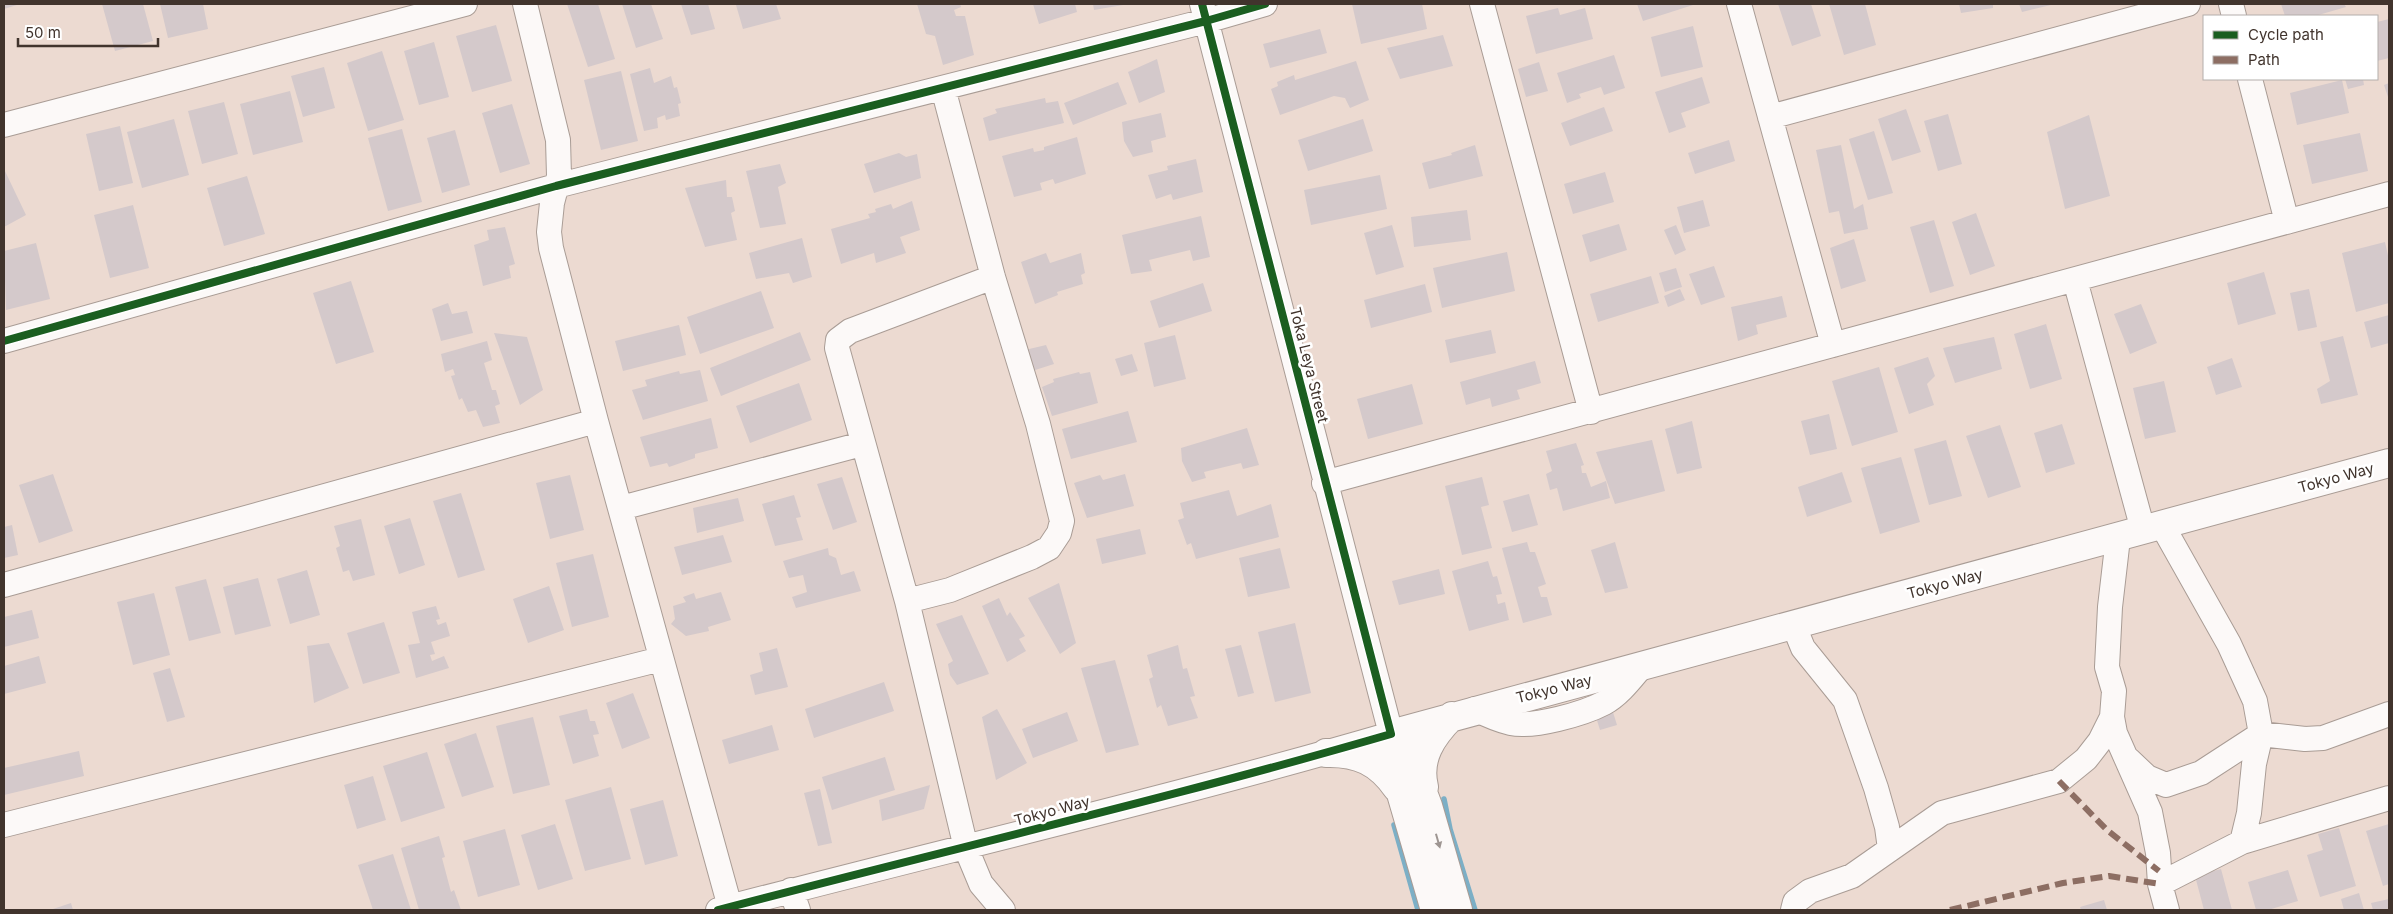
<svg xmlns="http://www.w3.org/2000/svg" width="2393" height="914" font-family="Inter,sans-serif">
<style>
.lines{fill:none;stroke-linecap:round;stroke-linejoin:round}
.stream{stroke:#7cafc6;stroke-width:5.5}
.building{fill:#d4c9cb}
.minor-casing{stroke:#a99c95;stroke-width:26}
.major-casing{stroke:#a99c95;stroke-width:30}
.minor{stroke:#fcf9f8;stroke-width:24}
.major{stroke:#fcf9f8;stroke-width:28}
.quiet{stroke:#8d6e63;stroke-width:6;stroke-dasharray:12 6;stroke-linecap:butt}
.cycleway-casing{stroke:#fff;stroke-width:11}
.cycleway{stroke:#1b5e20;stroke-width:8}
.oneway{fill:#9e9692}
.labels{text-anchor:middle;stroke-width:5;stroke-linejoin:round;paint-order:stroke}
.street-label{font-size:15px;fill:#41342d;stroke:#fff}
</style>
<rect width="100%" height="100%" fill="#ecdad1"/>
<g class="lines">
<path class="stream" d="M1444 799 1450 829 1475 910
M1394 825 1418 910"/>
</g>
<path class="building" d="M4 4H20L4 9Z
M102 4H143L153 41 115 51Z
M160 4H203L208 29 168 38Z
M567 4H598L615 59 588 67Z
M622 4H651L663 39 636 48Z
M681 4H708L715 29 691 35Z
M739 4H776L781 19 743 29 736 5Z
M917 4H960L961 7 954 10 956 16H965L974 55 943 65 935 36 926 34Z
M1033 4H1075L1077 12 1039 24Z
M1093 4H1123V5L1094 10Z
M1352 4H1422L1427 29 1361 44Z
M1637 4H1693V5L1643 21Z
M1778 4H1811L1821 36 1792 46Z
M1829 4H1865L1876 45 1844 55Z
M1959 4H1993V8L1961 13Z
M2019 4H2055L2022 12Z
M2281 4H2344L2346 7 2315 16H2285Z
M1558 8 1560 15 1585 8 1593 39 1536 54 1526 16Z
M2389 19V58L2377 61V22Z
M496 25 512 81 472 92 456 36Z
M1693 26 1703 67 1661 77 1651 37Z
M1320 29 1327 53 1270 68 1263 44Z
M1443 35 1453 66 1400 79 1387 48Z
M434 42 449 97 419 105 404 51Z
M382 51 404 120 368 131 347 63Z
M1614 55 1625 88 1604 95 1601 87 1579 94 1581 98 1567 103 1557 73Z
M1157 59 1165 92 1139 103 1128 72Z
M1356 61 1369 100 1350 108 1345 98 1334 96 1280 115 1271 89 1278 86 1277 82 1294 75 1295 80Z
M1539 62 1548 91 1526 97 1518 69Z
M324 67 335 108 303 117 291 76Z
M650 68 654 83 671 76 674 88 677 87 681 103 678 104 680 116 666 120 665 115 657 118 658 128 644 131 630 74Z
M621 71 638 141 601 150 584 80Z
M1702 77 1710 103 1681 113 1686 127 1669 133 1655 92Z
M2345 79H2363L2364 85 2348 89Z
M2342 80 2349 113 2297 125 2290 93Z
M1118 82 1127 104 1073 125 1064 103Z
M2389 83V100L2384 85Z
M290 91 303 142 253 155 240 104Z
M1045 98 1046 103 1058 101 1064 123 989 141 983 118 997 113 995 109Z
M224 102 238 154 202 164 188 111Z
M512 104 530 164 500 173 482 113Z
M1604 107 1613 131 1570 146 1561 123Z
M1906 109 1921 152 1892 161 1878 119Z
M1161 113 1166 137 1151 141 1153 152 1133 157 1124 141 1122 122Z
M1948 114 1962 164 1938 171 1924 121Z
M2089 115 2110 196 2065 209 2047 132Z
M174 119 189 175 142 188 127 132Z
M1363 119 1373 151 1308 171 1298 140Z
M120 126 133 183 99 191 86 134Z
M402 129 422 202 388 211 368 138Z
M455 130 470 185 442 193 427 138Z
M1874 131 1893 193 1868 200 1849 139Z
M2360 133 2368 171 2312 184 2303 145Z
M1077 137 1086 174 1055 184 1053 179 1040 183 1042 190 1014 197 1002 156 1033 148 1034 152 1044 150V147Z
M1729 140 1735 161 1695 174 1688 153Z
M1475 145 1483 176 1429 189 1422 163 1452 155 1451 153Z
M1841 145 1854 209 1863 204 1868 229 1844 234 1839 211 1829 213 1816 150Z
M899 153 906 157 917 154 921 178 874 193 864 164Z
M1196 159 1203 192 1173 200 1171 194 1156 199 1148 175 1168 170 1167 166Z
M780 164 786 183 778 187 786 224 760 228 746 171Z
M4 169 26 215 4 227Z
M1605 172 1614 202 1573 214 1564 184Z
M1380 175 1387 209 1311 225 1304 190Z
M247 176 265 234 224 246 207 188Z
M726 180 727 197H732L735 211 731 213 737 240 705 247 685 188Z
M1703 200 1710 226 1684 233 1677 207Z
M912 201 920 230 900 237 906 253 876 263 874 253 841 264 831 229 870 218 868 214 876 212 875 209 891 204 893 209Z
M133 205 149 268 110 278 94 215Z
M1467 210 1471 240 1414 247 1411 217Z
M1976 213 1995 266 1970 275 1952 222Z
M1201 216 1210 257 1193 261 1190 250 1149 260 1152 271 1131 274 1122 235Z
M1934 220 1954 286 1930 293 1910 227Z
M1619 224 1627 250 1590 262 1582 235Z
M1392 225 1404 267 1376 275 1364 233Z
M1676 225 1686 250 1675 255 1664 230Z
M505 227 515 264 509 266 511 278 483 286 474 245 489 240 487 230Z
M802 238 812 277 793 283 789 273 756 279 749 253Z
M1854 239 1866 281 1841 289 1830 248Z
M2385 242 2389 260V303L2356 312 2342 253Z
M36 243 50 299 6 310 4 251Z
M1507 252 1515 291 1442 308 1433 268Z
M1046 253 1050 263 1081 253 1085 273 1081 275 1083 284 1057 292 1058 295 1035 304 1021 262Z
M1714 266 1725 297 1701 305 1689 274Z
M1676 268 1682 287 1665 292 1659 273Z
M2264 272 2276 314 2238 325 2227 283Z
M1651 276 1659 303 1598 322 1590 294Z
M351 281 374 352 336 364 313 293Z
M1203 283 1212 311 1159 328 1150 301Z
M1425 284 1432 312 1371 328 1364 300Z
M1680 289 1685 300 1668 307 1664 296Z
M2309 289 2317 327 2298 331 2290 293Z
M761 291 774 328 700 354 687 317Z
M1782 296 1787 317 1756 325 1758 334 1738 341 1731 307Z
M448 303 452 314 467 311 473 333 441 341 432 309Z
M2141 304 2157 343 2130 354 2114 314Z
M2389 315V343L2371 348 2364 322Z
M2046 324 2062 379 2030 389 2014 334Z
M679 325 686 355 623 371 615 341Z
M1491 330 1496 353 1450 363 1445 340Z
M800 332 811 360 721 396 710 368Z
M494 333 527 337 543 390 520 405Z
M1175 335 1186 379 1154 387 1144 343Z
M2343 336 2358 395 2321 404 2317 389 2330 381 2320 342Z
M1994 337 2002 369 1955 383 1943 348Z
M487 341 492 360 484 363 492 390H496L500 404 495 406 500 423 483 427 476 410 468 412 462 398 459 400 451 376 455 375 453 369 445 372 441 354Z
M1046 345 1054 364 1032 371 1025 350Z
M1132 354 1138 371 1121 376 1115 359Z
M1928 357 1935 376 1927 384 1934 405 1909 414 1894 368Z
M2232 358 2242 387 2216 395 2207 367Z
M1535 361 1541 383 1517 390 1520 399 1492 407 1490 398 1466 405 1460 382Z
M1879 367 1898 432 1852 446 1832 381Z
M700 370 708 401 643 420 632 390 647 386 645 380 679 371 680 374Z
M1079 372 1080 374 1090 372 1098 403 1052 416 1042 387 1054 382 1053 379Z
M2164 381 2176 432 2145 439 2133 388Z
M799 383 812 420 750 443 736 406Z
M1412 384 1423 424 1368 439 1357 399Z
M1128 411 1137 442 1071 459 1062 429Z
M1829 414 1837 449 1810 455 1801 421Z
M711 418 718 448 695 454V458L669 467 667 463 650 467 640 437Z
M1692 421 1702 468 1677 474 1665 429Z
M2062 424 2075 464 2046 473 2034 433Z
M2000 425 2021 487 1988 498 1966 436Z
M1247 428 1259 465 1243 469 1241 463 1204 472 1206 478 1192 482 1182 461 1181 448Z
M1652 440 1665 491 1615 504 1596 452Z
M1946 440 1962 496 1929 505 1914 449Z
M1576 443 1584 465 1581 466 1582 473H1586L1591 487 1606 481 1610 498 1563 511 1557 488 1550 490 1546 474 1552 471 1546 451Z
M1901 457 1920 522 1880 534 1861 468Z
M1842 472 1852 502 1807 517 1798 487Z
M53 474 73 531 39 543 19 485Z
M1125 474 1134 506 1087 518 1074 483 1100 475 1103 480Z
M570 475 584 530 550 539 536 483Z
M842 477 857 522 833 530 817 484Z
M1482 477 1489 505 1481 507 1492 548 1462 555 1445 486Z
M1229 490 1237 516 1271 504 1279 537 1196 559 1191 543 1187 545 1178 520 1184 518 1180 503Z
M461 493 485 570 458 578 433 501Z
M1529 494 1538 525 1512 532 1503 501Z
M794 495 801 517 796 518 803 540 775 546 762 504Z
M738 498 744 521 697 533 693 508Z
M410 518 425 565 399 574 384 526Z
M361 519 375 575 353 581 349 570 343 572 336 548 340 546 334 526Z
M12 525 18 555 4 558V527Z
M1140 529 1146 554 1102 564 1096 539Z
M723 535 732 562 682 575 674 547Z
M1527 542 1530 552H1535L1546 584 1538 587 1541 597H1547L1552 615 1523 623 1502 548Z
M1615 542 1628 588 1605 593 1591 550Z
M828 548 829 555 836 558 841 575 854 571 861 591 796 608 792 597 807 592 803 575 789 578 783 561Z
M1280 548 1290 588 1248 597 1239 558Z
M593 554 609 617 572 627 556 563Z
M1488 561 1493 577 1497 576 1502 594 1496 595 1498 604 1505 602 1509 620 1469 631 1452 571Z
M1439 569 1445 594 1399 605 1392 581Z
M307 570 320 615 290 624 277 579Z
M258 578 271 626 235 635 223 587Z
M206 579 221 633 189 641 175 587Z
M1059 583 1076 643 1060 654 1028 598Z
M549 586 564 630 528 643 513 599Z
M721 592 731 620 708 627 709 631 686 636 671 624 675 619 673 606 686 602 683 597 694 593 696 599Z
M154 593 170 655 133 665 117 602Z
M999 598 1007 616 1010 612 1025 636 1019 639 1026 651 1007 662 982 606Z
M436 606 440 619 436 620 438 625 446 622 450 636 431 642 435 654 430 655 432 661 444 656 449 668 416 678 408 645 420 643 412 612Z
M32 610 39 638 4 647V617Z
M962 615 989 674 957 685 950 675 948 664 953 661 936 624Z
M384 622 400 673 363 684 347 633Z
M1295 623 1311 693 1275 702 1258 632Z
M329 643 349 688 314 703 307 646Z
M1178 645 1183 669 1187 668 1195 696 1190 697 1198 718 1168 726 1161 705 1157 708 1149 679 1153 677 1147 655Z
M1241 645 1254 693 1238 697 1225 649Z
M777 648 788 687 755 695 750 675 763 671 759 653Z
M39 656 46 683 4 694V666Z
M1115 660 1139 745 1106 753 1081 668Z
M170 668 185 717 167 722 153 673Z
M884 682 894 711 814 738 805 709Z
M633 693 650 738 622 749 606 703Z
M587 709 590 721H595L599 734 593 735 599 756 573 764 559 716Z
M997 709 1027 763 996 780 982 717Z
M1612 709 1617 725 1600 730 1595 714Z
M1067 712 1078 741 1033 758 1022 729Z
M533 717 550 785 513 794 496 726Z
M772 725 779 750 729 764 722 740Z
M476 733 494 787 462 797 444 744Z
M79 751 84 776 4 795V768Z
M427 752 445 808 401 822 383 766Z
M885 757 895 790 832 810 822 777Z
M373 776 386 820 357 829 344 785Z
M930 785 924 809 882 821 879 800Z
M611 787 631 859 585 871 565 800Z
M820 789 832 843 818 846 804 793Z
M663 800 678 856 645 865 630 809Z
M555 824 573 879 538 890 521 835Z
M2389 824V884L2383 886 2366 831Z
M2339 828 2356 886 2320 897 2307 855 2323 850 2318 834Z
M505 829 520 885 478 897 463 841Z
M439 836 445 857 442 858 451 892 454 890 461 910H419L401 848Z
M393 854 411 910H373L358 865Z
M2221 869 2232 910H2204L2195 876Z
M2288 870 2298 901 2268 910H2256L2248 882Z
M2359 893 2364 910H2344L2341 899Z
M2389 899V910H2373L2371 903Z
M2104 900 2107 910H2081L2080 907Z
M71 903 73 910H50Z"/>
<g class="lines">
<g class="minor-casing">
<path id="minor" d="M525 4 558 140 559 176 552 203 549 232 551 248 596 421 730 907
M1482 4 1591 412
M1739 4 1833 345
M2231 4 2234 16
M2250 79 2287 222
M1770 117 2188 4
M4 125 465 4
M993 277 850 331 838 340 837 348 907 601 966 848 981 884 1003 910
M2075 280 2143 530
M4 341 556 186 1206 21 1265 4
M1324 483 2389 194
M621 508 862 444
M2162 525 2229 644 2255 701 2261 734 2254 764 2249 813 2242 842
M2118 538 2110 607 2107 667 2114 691 2112 717 2115 733 2150 812 2158 853 2160 884 2167 910
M4 585 596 421
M907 601 950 590 1032 557 1049 548 1059 533 1062 521 1038 424 993 277 943 88
M1794 626 1803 648 1845 700 1876 788 1887 827 1890 849
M1475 709C1487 715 1498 720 1511 723 1533 728 1583 714 1604 703 1619 695 1631 679 1642 666
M2129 760 2147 777 2166 785 2201 773 2261 734 2305 739 2323 738 2389 714
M4 825 661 659
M2160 884 2242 842 2389 798
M791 890 798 910
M718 910C942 851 1168 799 1391 734L1202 4
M1793 910 1795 902 1810 891 1852 876 1942 813 2059 781 2086 759 2100 741 2112 717"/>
</g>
<g class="major-casing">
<path id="major" d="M1391 734 2389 463
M1391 734 1409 755 1428 806 1458 910
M1391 736 1390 756 1435 910
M1326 753C1358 752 1379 762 1397 788
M1424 787C1417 758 1432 736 1452 716"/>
</g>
<use href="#minor" class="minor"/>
<use href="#major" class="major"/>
<path class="quiet" d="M2059 781 2107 830 2159 871
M1950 910 2063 883 2109 876 2160 884"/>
<g class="cycleway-casing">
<path id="cycleway" d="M4 341 556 186 1206 21 1265 4
M718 910C942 851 1168 799 1391 734L1202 4"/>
</g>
<use href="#cycleway" class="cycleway"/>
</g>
<defs><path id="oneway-solid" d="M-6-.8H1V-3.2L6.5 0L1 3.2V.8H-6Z" transform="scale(1.25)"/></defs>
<use class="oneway" href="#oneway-solid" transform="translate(1438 841) rotate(74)"/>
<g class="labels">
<g class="street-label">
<text transform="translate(1309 365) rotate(76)" y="5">Toka Leya Street</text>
<text transform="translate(2336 478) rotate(-15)" y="5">Tokyo Way</text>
<text transform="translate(1945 584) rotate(-15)" y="5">Tokyo Way</text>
<text transform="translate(1554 689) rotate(-14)" y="5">Tokyo Way</text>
<text transform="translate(1052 811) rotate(-15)" y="5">Tokyo Way</text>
</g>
</g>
<rect width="2393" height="914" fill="none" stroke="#41342d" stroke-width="10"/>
<rect x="2203" y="15" width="175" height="65" fill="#ffffff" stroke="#b3aeab"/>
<rect x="2213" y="31" width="25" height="8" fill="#1b5e20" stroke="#b3aeab"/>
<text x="2248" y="40" font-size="15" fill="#41342d">Cycle path</text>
<rect x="2213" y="56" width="25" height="8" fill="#8d6e63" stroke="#b3aeab"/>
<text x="2248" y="65" font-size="15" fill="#41342d">Path</text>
<path d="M18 38v8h140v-8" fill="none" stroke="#41342d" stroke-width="2.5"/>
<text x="25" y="38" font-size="15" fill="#41342d" stroke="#ffffff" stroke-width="4" paint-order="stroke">50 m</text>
</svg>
